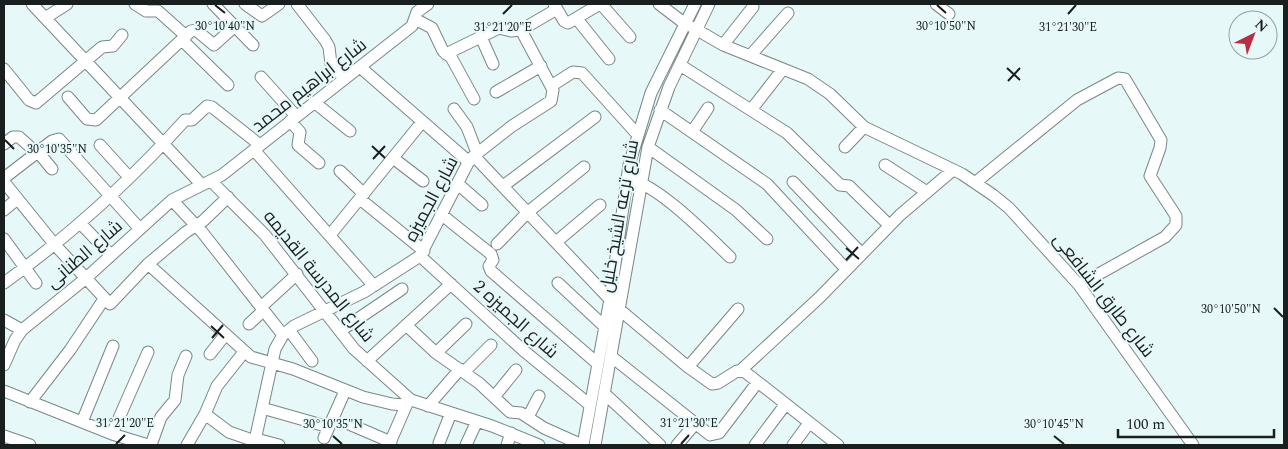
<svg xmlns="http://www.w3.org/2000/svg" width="1288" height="449" font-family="Spectral,Cairo,serif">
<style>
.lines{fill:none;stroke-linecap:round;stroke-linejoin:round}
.street-casing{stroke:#788787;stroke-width:13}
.street{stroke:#fff;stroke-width:11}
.ticks{fill:none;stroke:#191f1f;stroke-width:2}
.labels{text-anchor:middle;stroke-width:4;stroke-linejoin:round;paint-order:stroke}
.street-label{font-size:18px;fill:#191f1f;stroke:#e7f8f8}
.ticks-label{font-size:12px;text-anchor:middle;fill:#191f1f;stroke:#e7f8f8;stroke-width:4;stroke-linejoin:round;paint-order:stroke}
</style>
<rect width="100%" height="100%" fill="#e7f8f8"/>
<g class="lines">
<g class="street-casing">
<path id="street" d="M32 4 202 185
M135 4 146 11H158L186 36
M213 4 253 45
M245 4 262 16 279 4
M297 4 325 40 329 47 331 64 344 78
M554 4 564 21 568 23 600 4
M601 4 630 37
M659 4 680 20 723 45 808 79 830 94 864 127 962 174 993 195 1009 208 1079 285 1193 445
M936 4 949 14
M45 18 67 4
M415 19 432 28 443 51 451 57 474 99
M577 19 609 59
M481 37 493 64
M182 40 228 85
M723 45 753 7
M446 54 499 28 511 31 521 30 557 9
M750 56 788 13
M680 65 787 133 840 185 849 186 889 225
M360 67 469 162
M4 69 29 100 36 103 102 47 113 46 122 35
M261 77 296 116
M551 86 573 72 582 73 637 134
M496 92 541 66
M68 97 87 119 96 120 191 31 196 30 214 45 235 26
M314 102 350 131
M454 109 467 127 477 153
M660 110 767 184 846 269
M751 110 783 69
M290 121 300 132 298 145 319 163
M692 132 708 108
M4 144 13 137H19L37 153
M100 145 129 177
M648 147 736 210 767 239
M845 147 864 127
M254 150 374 286
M38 152 52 169
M474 156 620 310 688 367 712 384 718 383 737 371 745 372 838 445
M393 158 423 181
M885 165 927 192
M340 171 364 194
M4 178 52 141 59 139 140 229
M634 181C661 188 708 236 730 257
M4 182 55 245 110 304 148 264 186 232 203 221 228 197
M212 182 265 235 354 349 411 400 492 426 539 445
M793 182 862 254
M976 182 1077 100 1118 78 1125 79 1161 140 1160 148 1150 176 1176 216V225L1165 237 1079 285
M458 184 482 205
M503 186 595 117
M360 199 424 251
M172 200 202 232 283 335
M4 210 16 200
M442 215 491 254 493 260 489 266 491 271 598 364
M80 223 111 255
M330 235 422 122
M4 239 36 283
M556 242 600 205
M497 244 528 212 584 167
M420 256 524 351 590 405
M148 264 251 357 293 369 363 397 392 404 406 405
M4 283C69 236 131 180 185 120H192L207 106 212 107 260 145
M558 283 605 327
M261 307 297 274
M4 320 22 330
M249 324 264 310
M406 325 436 353 479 383 510 412 521 413 544 428 582 445
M289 330 312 361
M340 331 402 289
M436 353 466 324
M210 354 225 335
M612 357 710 435 719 433 757 383
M367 361 451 284
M4 365 15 340 22 330 85 279 172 200 222 175 412 26 417 12 428 4
M688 367 738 309
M740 371 820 297 900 215 953 170
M464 372 491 345
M4 391 112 434 148 445
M605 394 660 445
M494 397 516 370
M30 402 70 350 104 299
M428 406 460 369
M262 408 329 427
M205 414 229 432 255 441
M528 417 539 396
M82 422 113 346
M349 424 391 442
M112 434 148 352
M4 436 30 445
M324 438 345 391
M256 439 279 445
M439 443 451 413
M151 445 161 417 175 400 178 375 186 356
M187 445 205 414 217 386 244 352
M254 445 275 349 283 335 294 326 364 292 420 256 470 159 512 126 551 101 553 90 521 30
M389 445 409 399
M466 445 477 421
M507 445 511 433
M583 445 610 299 629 165 651 93 695 4
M595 445 648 147 669 87 709 4
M677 445 695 424
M755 445 785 405
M793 445 809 423"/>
</g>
<use href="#street" class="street"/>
</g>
<path class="ticks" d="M215 5 225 13M937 5 946 13M503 14 512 5M1068 14 1076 5M1007 68 1020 80M1008 81 1020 68M5 140 14 149M372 146 385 158M373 159 385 146M846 248 859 259M846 260 858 247M1274 308 1283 317M211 326 224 338M212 338 223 325M333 436 342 444M1054 436 1064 444M116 444 125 435M681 444 689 435"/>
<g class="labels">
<g class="street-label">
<text transform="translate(309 85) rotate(-38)" y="6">شارع ابراهيم محمد</text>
<text transform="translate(431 199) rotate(-62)" y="6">شارع الجميزه</text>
<text transform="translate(619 216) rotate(-80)" y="6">شارع ترعه الشيخ خليل</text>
<text transform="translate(84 254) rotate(-41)" y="6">شارع الطنانى</text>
<text transform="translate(319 276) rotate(51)" y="6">شارع المدرسة القديمه</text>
<text transform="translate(1104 295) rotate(52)" y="6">شارع طارق الشافعى</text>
<text transform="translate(516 319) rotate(42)" y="6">شارع الجميزه 2</text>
</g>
</g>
<g class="ticks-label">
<text x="225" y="30">30°10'40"N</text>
<text x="946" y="30">30°10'50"N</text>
<text x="503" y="31">31°21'20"E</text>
<text x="1068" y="31">31°21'30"E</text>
<text x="57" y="153">30°10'35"N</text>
<text x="1231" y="313">30°10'50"N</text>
<text x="125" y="427">31°21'20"E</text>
<text x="689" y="427">31°21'30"E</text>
<text x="333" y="428">30°10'35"N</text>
<text x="1054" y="428">30°10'45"N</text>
</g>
<rect width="1288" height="449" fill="none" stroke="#191f1f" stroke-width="10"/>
<g transform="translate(1253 35) rotate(42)"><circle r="24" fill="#e7f8f8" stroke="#95a1a1"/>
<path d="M0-4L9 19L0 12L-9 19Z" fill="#bc2b3f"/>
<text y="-8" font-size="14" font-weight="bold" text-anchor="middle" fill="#191f1f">N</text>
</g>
<path d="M1118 429v8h156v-8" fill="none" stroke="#191f1f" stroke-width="2.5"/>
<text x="1126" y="429" font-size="15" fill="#191f1f" stroke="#e7f8f8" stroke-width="4" paint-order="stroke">100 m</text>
</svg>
